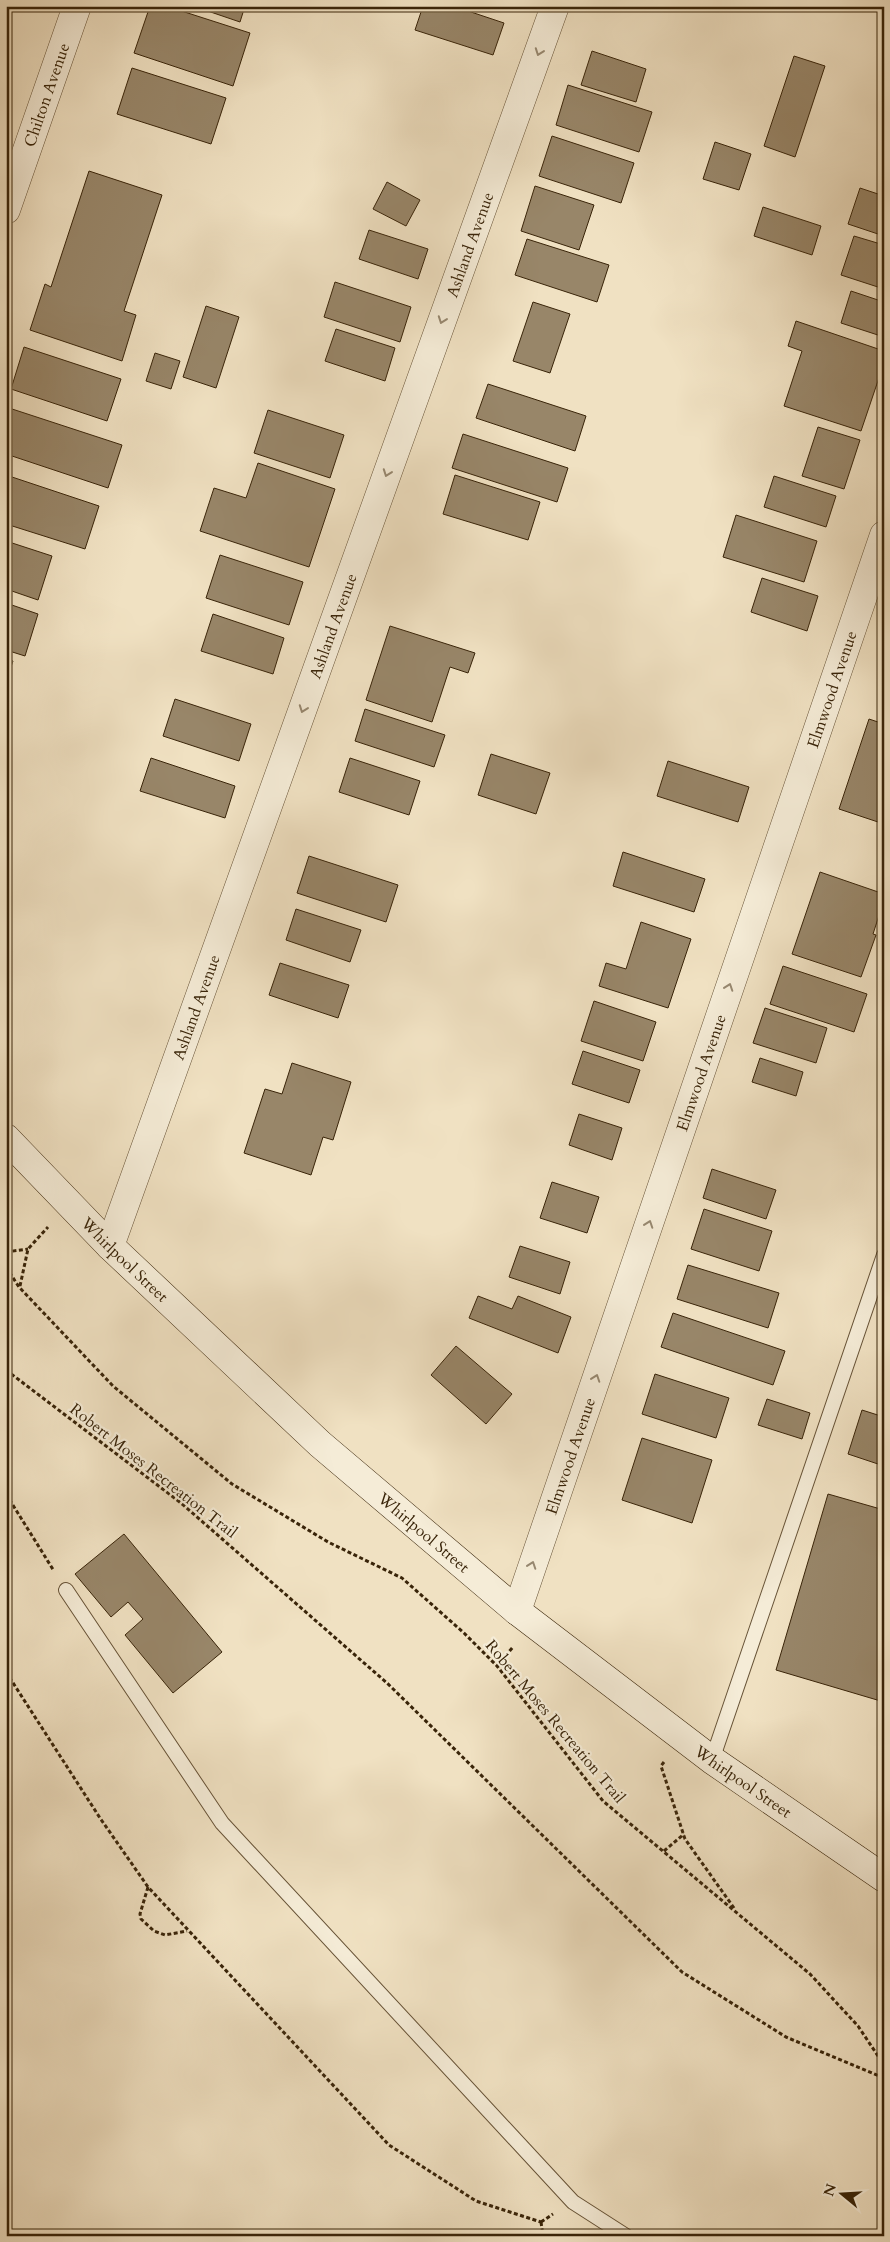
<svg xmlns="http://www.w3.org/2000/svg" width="890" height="2242" font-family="Cardo,serif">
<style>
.building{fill:#988669;stroke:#392409}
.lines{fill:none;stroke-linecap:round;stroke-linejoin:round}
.lane-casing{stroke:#675337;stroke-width:16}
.street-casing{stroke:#675337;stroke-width:29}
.secondary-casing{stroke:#392409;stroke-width:29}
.path{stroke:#392409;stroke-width:3;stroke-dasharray:4 2.5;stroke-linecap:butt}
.lane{stroke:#f5ecd7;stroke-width:14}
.street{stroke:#f5ecd7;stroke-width:28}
.secondary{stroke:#f5ecd7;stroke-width:28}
.oneway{stroke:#978870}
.labels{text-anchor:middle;stroke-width:4.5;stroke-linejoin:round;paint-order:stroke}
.street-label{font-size:16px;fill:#392409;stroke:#f5ecd7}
</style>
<rect width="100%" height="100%" fill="#f0e1c2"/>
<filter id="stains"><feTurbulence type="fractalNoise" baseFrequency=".004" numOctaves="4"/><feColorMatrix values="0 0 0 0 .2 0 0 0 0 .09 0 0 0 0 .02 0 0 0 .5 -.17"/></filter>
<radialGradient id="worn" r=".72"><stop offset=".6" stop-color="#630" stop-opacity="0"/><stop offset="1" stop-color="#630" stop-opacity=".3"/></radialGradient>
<path class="building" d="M150 6H166L250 33 233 86 134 53Z
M193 6H245L240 22Z
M423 6H453L504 23 493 55 415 30Z
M592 51 646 69 636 102 581 85Z
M794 56 825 66 795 157 764 146Z
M132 68 226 98 211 144 117 114Z
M568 85 652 112 639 152 556 125Z
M552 136 634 163 621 203 539 176Z
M715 142 751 154 739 190 703 179Z
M89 171 162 195 124 311 136 315 122 361 30 330 45 284 51 287Z
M387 182 420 200 406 226 373 209Z
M535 186 594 205 579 250 521 231Z
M860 188 884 196V236L848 224Z
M763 207 821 226 812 255 754 236Z
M369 230 428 249 418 279 359 259Z
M854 236 884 245V289L841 275Z
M527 239 609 265 597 302 515 275Z
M335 282 411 307 400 342 324 317Z
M851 291 884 302V337L841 323Z
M533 302 570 314 550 373 513 361Z
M206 306 239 317 216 388 183 377Z
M796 321 884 351V363L861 431 784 406 802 351 788 346Z
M336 329 395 348 385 381 325 361Z
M24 347 121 379 107 421 11 389Z
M155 353 180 361 171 389 146 381Z
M488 384 586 416 575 451 476 418Z
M6 407 122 445 108 488 6 454Z
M268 410 344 435 330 478 254 453Z
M818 427 860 440 844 489 802 476Z
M463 434 568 468 557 502 452 468Z
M258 463 335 489 309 567 200 531 214 488 246 498Z
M6 475 99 506 85 549 6 524Z
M455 475 540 502 528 540 443 514Z
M774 476 836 496 826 527 764 507Z
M736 515 817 541 804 582 723 557Z
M6 541 52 556 38 600 6 589Z
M220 555 303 582 289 625 206 598Z
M762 578 818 596 807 631 751 612Z
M6 603 38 614 25 656 6 650Z
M213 614 284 638 273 674 201 651Z
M390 626 475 653 468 673 450 667 432 722 366 700Z
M6 658 13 661 6 682Z
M175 699 251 724 239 761 163 736Z
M365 709 445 735 434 767 355 741Z
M869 719 884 724V793L881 800 884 801V824L839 809Z
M491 754 550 773 536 814 478 795Z
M151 758 235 786 225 818 140 791Z
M350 758 420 781 409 815 339 792Z
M668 761 749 787 738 822 657 796Z
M623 852 705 879 694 912 613 886Z
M309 856 398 885 386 922 297 893Z
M820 872 884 894V900L873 934 876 935 861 977 792 954Z
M296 909 361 930 350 962 286 940Z
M641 922 691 939 668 1008 599 986 606 963 626 969Z
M280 963 349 985 338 1018 269 995Z
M783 966 867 994 854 1032 770 1004Z
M594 1001 656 1022 643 1061 581 1041Z
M765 1008 827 1028 816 1063 753 1043Z
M583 1051 640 1070 629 1103 572 1084Z
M760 1058 803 1072 796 1096 752 1082Z
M292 1063 351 1082 333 1140 323 1137 311 1175 244 1153 265 1089 282 1094Z
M579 1114 622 1128 612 1160 569 1145Z
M712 1169 776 1190 766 1219 703 1198Z
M552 1182 599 1197 587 1233 540 1218Z
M704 1209 772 1231 759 1271 691 1249Z
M520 1246 570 1262 560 1294 509 1277Z
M688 1265 779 1293 768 1328 677 1299Z
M478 1296 512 1309 518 1296 571 1317 558 1353 469 1318Z
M673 1313 785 1351 773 1385 661 1347Z
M456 1346 512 1394 486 1424 431 1375Z
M655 1374 729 1398 716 1438 642 1414Z
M767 1399 810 1413 802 1439 758 1425Z
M862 1410 884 1417V1447L878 1464 848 1454Z
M642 1438 712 1460 692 1523 622 1500Z
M828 1494 884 1510V1702L776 1670Z
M124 1534 222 1652 173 1693 125 1635 143 1619 128 1602 111 1617 75 1574Z"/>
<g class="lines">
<g class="lane-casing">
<path id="lane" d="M66 1590 222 1823 573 2202 626 2236
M712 1760 884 1255"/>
</g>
<g class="street-casing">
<g id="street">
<path id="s1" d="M6 210 77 6"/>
<path id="s2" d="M110 1246 555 6"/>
<path id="s3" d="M517 1611 884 535"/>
</g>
</g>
<g class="secondary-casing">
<g id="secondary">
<path id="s4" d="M6 1138 110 1246 320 1444 517 1611 712 1760 884 1878"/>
</g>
</g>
<path class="path" d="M6 1252 28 1249
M6 1267 19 1287 113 1386 232 1484 328 1542 402 1578 464 1633 497 1666 603 1801 810 1974 858 2026 884 2065
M20 1286 28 1249 48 1227
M6 1370 181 1503 387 1683 682 1972 786 2037 884 2078
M6 1494 54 1571
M497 1666 513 1647
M6 1672 100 1818 148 1887 389 2145 476 2201 541 2222
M664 1762 661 1766 685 1839 734 1908
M664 1851 684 1834
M148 1887 140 1914 141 1919 154 1931 165 1935 187 1931
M541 2222 553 2214
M541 2222 543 2236"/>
<use href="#lane" class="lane"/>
<use href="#street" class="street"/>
<use href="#secondary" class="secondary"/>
</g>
<defs><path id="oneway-chevron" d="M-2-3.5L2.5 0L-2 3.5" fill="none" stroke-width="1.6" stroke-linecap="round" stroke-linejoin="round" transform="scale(1.25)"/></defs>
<g class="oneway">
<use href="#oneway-chevron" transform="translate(539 52) rotate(110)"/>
<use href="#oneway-chevron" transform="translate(442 320) rotate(110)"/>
<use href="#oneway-chevron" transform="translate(387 473) rotate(110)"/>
<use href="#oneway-chevron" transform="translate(303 709) rotate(110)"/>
<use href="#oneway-chevron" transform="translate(729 987) rotate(-71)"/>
<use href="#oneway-chevron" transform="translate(649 1224) rotate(-71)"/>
<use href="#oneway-chevron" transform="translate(596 1378) rotate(-71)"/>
<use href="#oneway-chevron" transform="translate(532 1565) rotate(-71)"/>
</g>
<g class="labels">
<g class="street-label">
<text dy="6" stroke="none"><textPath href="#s1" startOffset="122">Chilton Avenue</textPath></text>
<text dy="6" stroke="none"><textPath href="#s2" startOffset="1064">Ashland Avenue</textPath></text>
<text dy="6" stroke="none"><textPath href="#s2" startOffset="659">Ashland Avenue</textPath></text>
<text dy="6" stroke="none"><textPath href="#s3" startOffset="974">Elmwood Avenue</textPath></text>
<text dy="6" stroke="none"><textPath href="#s2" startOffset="254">Ashland Avenue</textPath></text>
<text dy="6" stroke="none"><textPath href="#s3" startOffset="569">Elmwood Avenue</textPath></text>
<text dy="6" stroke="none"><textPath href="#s4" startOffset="170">Whirlpool Street</textPath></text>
<text dy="6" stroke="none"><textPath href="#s3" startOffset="164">Elmwood Avenue</textPath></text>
<text transform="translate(154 1470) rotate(38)" y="6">Robert Moses Recreation Trail</text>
<text dy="6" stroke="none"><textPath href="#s4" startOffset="575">Whirlpool Street</textPath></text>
<text transform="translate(556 1721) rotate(50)" y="6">Robert Moses Recreation Trail</text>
<text dy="6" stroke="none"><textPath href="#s4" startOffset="980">Whirlpool Street</textPath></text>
</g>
</g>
<rect width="890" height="2242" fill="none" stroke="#f0e1c2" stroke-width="25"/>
<rect x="8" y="8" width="875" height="2227" fill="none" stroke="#392409" stroke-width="2.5"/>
<rect x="12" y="12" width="865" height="2217" fill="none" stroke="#392409"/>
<g transform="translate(842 2194) rotate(288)" stroke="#f5ecd7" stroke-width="4" paint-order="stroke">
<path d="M0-4L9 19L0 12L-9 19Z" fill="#392409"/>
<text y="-8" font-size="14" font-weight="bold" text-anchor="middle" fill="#392409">N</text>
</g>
<rect width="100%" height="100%" filter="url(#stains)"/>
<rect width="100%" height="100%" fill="url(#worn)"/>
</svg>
